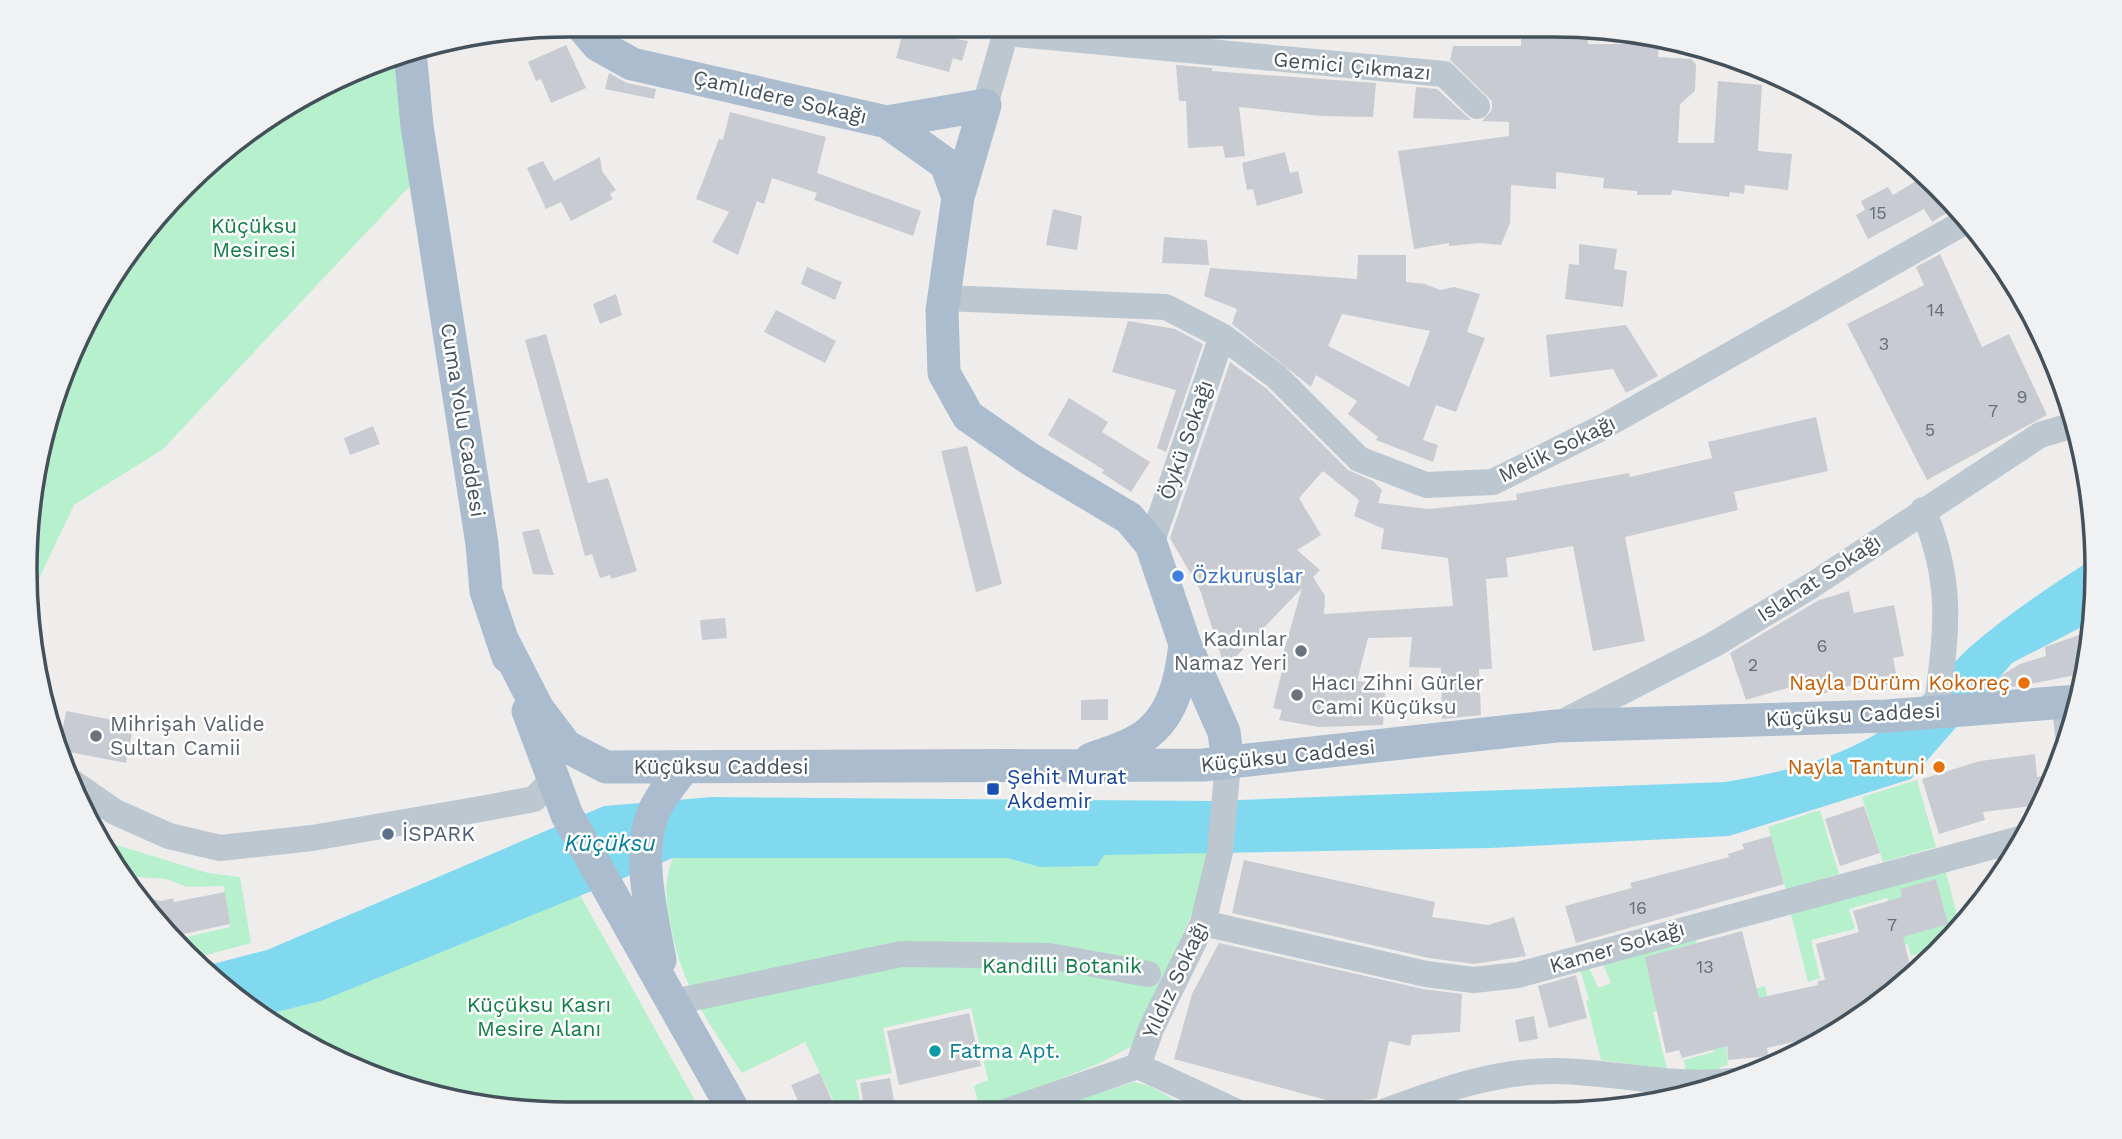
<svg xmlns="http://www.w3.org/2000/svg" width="2122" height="1139" font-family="'Work Sans',sans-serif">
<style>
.green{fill:#b6f0cd}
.water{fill:#81d9f0}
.building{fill:#c8cbd1;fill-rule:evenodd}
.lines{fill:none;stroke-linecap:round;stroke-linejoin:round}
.minor{stroke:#bcc7d0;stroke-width:26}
.major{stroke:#aabccd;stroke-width:33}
.shop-dot{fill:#3f7fe0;stroke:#fff;stroke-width:2.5}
.worship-dot{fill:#6b7280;stroke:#fff;stroke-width:2.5}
.food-dot{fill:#e8710a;stroke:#fff;stroke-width:2.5}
.transit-dot{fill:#1a4fb4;stroke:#fff;stroke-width:2.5}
.service-dot{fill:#5c6f8a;stroke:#fff;stroke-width:2.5}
.culture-dot{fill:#0f9aa8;stroke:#fff;stroke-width:2.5}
.labels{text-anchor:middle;stroke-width:5;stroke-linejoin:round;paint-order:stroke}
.number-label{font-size:18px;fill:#656f78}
.street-label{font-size:21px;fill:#44505a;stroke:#fff}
.park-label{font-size:21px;fill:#117e47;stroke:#fff}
.shop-label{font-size:21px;fill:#366cbe;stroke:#fff;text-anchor:start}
.worship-label{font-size:21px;fill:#5b616d;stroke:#fff;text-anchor:start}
.food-label{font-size:21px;fill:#c56008;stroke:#fff;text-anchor:end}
.transit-label{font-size:21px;fill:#164399;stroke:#fff;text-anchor:start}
.service-label{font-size:21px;fill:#4e5e75;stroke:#fff;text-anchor:start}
.culture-label{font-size:21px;fill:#0d838f;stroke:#fff;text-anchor:start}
.water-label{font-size:23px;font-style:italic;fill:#067e9c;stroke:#fff}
.rim{fill:none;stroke:#44505a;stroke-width:3.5}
</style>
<rect width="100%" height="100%" fill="#efecec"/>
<path class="green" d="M394 54 410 186 163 449 74 505 26 606 43 429 116 267 237 137Z
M1917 780 1936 847 1883 862 1862 797Z
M1820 810 1839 874 1786 890 1768 827Z
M107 842 208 873 240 877 251 943 195 958 174 940 230 927 224 886 187 887 166 879 127 876Z
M1211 851 1199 898 1132 1046 1098 1064 980 1110 974 1086 988 1080 971 1008 883 1028 892 1073 856 1080 862 1112H839L805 1042 742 1073C709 1024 682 987 671 927 666 902 663 883 673 858H1007L1040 867 1103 855Z
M1944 865 1961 930 1928 959 1925 951 1911 956 1908 944 1901 946 1887 898 1849 909 1855 929 1811 940 1820 978 1808 982 1789 906Z
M580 895 702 1113H534L428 1096 297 1042 265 1015 321 1001Z
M1694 932 1711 1001 1765 986 1770 1007 1722 1011 1728 1065 1720 1067 1721 1074 1686 1075 1684 1060 1714 1052 1701 1001 1653 1012 1667 1069 1601 1060 1586 1001 1589 1000 1580 969 1589 967 1598 988 1611 983 1602 962Z
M1134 1082 1150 1086 1193 1111 1038 1112Z"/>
<path class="water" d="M2096 557 2093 621 2012 663 1911 779 1729 836 1490 848 1104 855 1097 866 1040 867 1007 858H673L321 1001 265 1015 205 966 267 950 604 806 712 797 1212 801 1725 782C1781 773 1847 757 1894 722 1922 701 1944 671 1970 647 2009 613 2052 585 2096 557Z"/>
<path class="building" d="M905 25H961L957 39 968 41 962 61 953 58 949 72 896 58Z
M1521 26H1588V44H1659L1658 57 1691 59 1696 64 1695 91 1680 104 1678 143H1714L1718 81 1762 85 1758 151 1792 154 1788 190 1745 185 1744 194 1730 192 1729 197 1672 190 1671 195H1637V191L1603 188 1604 178 1556 172V189L1511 185 1510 223 1501 245 1480 243 1449 246V243L1414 249 1398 151 1509 136V122L1482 121 1492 110V101L1450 60 1453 46H1521Z
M566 45 586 88 551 103 541 79 536 81 528 62Z
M1176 65 1212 68V71L1376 83 1373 117 1321 116 1239 107 1245 156 1225 158 1223 146 1188 148 1186 101H1179Z
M609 73 627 83 656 89 654 99 605 89Z
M1416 87 1437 89 1471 120 1413 118Z
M730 112 826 137 817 173 921 211 913 236 814 200 817 193 772 178 764 204 757 201 738 255 712 242 729 212 696 199 719 139 723 140Z
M1285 152 1290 173 1298 171 1303 193 1257 206 1253 189 1247 190 1242 163Z
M600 157 602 171 616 190 610 194 613 199 571 221 561 202 546 209 527 168 543 161 554 181Z
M1926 175 1956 207 1932 222 1924 209 1868 239 1856 215 1865 210 1861 201 1888 187 1893 195Z
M1053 209 1082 216 1077 250 1046 245Z
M1164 237 1207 240 1209 265 1162 263Z
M1579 244 1617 249 1614 269 1627 271 1623 307 1565 299 1569 264 1579 265Z
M1940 254 1982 347 2009 334 2047 415 1927 480 1847 324 1924 285 1916 267Z
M1358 255H1406V282L1425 284 1440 290 1454 287 1480 294 1467 332 1485 338 1456 412 1436 405 1423 440 1438 445 1433 462 1376 440 1378 437 1348 414 1357 401 1316 375 1311 387 1232 324 1237 309 1204 296 1210 268 1357 279ZM1342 314 1430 331 1409 387 1328 346Z
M807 267 842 282 835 300 801 284Z
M616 294 622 315 600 324 593 304Z
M776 310 836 341 825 363 764 332Z
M1128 321 1175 329 1203 344 1166 452 1157 448 1176 390 1112 372Z
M1626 325 1658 376 1626 393 1613 369 1550 377 1546 335Z
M546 334 588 483 608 478 637 571 611 579 610 575 600 578 592 554 585 556 525 340Z
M1230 362 1267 389 1348 470 1373 481 1382 490 1378 503 1429 509 1517 500 1516 494 1629 473 1630 477 1712 458 1708 442 1816 417 1828 471 1734 492 1738 510 1625 537 1645 641 1593 651 1573 546 1506 558 1508 577 1486 579 1492 669H1479L1481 715 1442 719 1441 668 1409 667 1412 637 1368 638 1357 681 1366 682 1365 691 1385 693 1383 725 1319 727 1279 720 1282 710 1273 708 1286 655 1283 654 1302 588 1225 668 1200 590 1170 538ZM1323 471 1359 500 1354 516 1384 529 1381 549 1448 558 1453 606 1324 614 1325 596 1313 577 1320 570 1297 550 1321 535 1299 498Z
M1069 398 1108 422 1102 432 1150 462 1131 492 1102 473 1104 470 1048 435Z
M373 426 380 444 350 455 344 438Z
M967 446 1002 584 976 592 941 451Z
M539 529 548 558 554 575 533 574 522 532Z
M1849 591 1854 613 1894 605 1904 656 1893 658 1898 684 1876 686 1875 678 1826 693H1818L1817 689 1787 688 1746 700 1730 653 1819 600Z
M725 618 727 638 702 640 700 620Z
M2093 630 2085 673 2021 686 1978 690 2020 664 2046 656 2045 647Z
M1108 699V720H1081V700Z
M66 711 134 724 126 763 59 750Z
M2035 754 2037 777 2042 776 2044 798 2041 805 1983 812 1985 820 1939 834 1922 779 1980 761Z
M1864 806 1880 853 1840 866 1825 819Z
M1771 836 1784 884 1576 943 1565 906 1632 888 1630 883 1729 857 1728 854 1744 849 1742 844Z
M1244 860 1435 902 1432 917 1488 925 1514 917 1526 956 1474 964 1429 958 1232 913Z
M1936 879 1948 924 1903 937 1912 973 1855 1023 1839 1031 1767 1048 1768 1056 1728 1060 1727 1046 1682 1058 1679 1050 1666 1053 1645 957 1742 931 1759 998 1818 985V981L1825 980 1816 944 1859 932 1853 911 1902 897 1900 889Z
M225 892 230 924 184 934 187 951 160 929 140 897 161 901 173 898 174 902Z
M1219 943 1423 989 1462 994 1460 1032 1412 1035 1410 1046 1389 1041 1377 1098 1328 1107 1330 1101 1174 1059 1192 994Z
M1576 975 1587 1018 1549 1028 1538 986Z
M969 1013 981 1066 899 1085 887 1031Z
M1534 1016 1538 1039 1519 1042 1515 1020Z
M820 1073 837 1112H803L791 1085Z
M890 1078 896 1112H865L860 1083Z"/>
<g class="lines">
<path class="minor" d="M1006 33 1444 74 1477 106
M985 105 1008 25
M944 298 1166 307 1222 336 1277 377 1359 459 1426 485 1493 482 1601 428 1968 220
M1923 510C1955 586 1946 633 1936 712
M1151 544 1222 336
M2065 703 2069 745
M1559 724 1713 645 1811 586 2040 435 2077 424
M66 778 115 812 169 836 220 848 312 838 492 807 534 799 553 780
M1203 923 1426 974 1474 980 1518 975 2027 837
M674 1002 901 954 1049 956 1148 974
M1138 1066 1151 1029 1203 923 1220 852 1228 763
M1386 1111C1442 1090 1497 1070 1557 1071 1617 1072 1673 1088 1733 1081
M1005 1112 1138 1066 1235 1111"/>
<path class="major" d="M581 25 598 45 632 64 887 122 946 164 958 197
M410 51 417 126 482 544 486 591 508 657
M887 122 985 105 958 197 942 311 944 373 968 416 1030 459 1129 518 1151 544 1185 644 1224 732 1228 763
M501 637 538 709 566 746 606 767 1203 765 1556 726 1886 716 2079 701
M528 711 567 815 735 1113
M1091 759C1106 753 1124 749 1138 740 1173 720 1181 680 1185 644
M660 960C652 917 635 849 655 809 662 794 674 781 683 768"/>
</g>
<circle class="shop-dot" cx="1178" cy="576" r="7"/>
<g class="worship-dot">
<circle cx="1301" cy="651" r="7"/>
<circle cx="1297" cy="695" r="7"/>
<circle cx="96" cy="736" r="7"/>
</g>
<g class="food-dot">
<circle cx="2024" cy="683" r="7"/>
<circle cx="1939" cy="767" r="7"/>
</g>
<rect class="transit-dot" x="986" y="782" width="14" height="14" rx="3.5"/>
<circle class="service-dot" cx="388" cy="834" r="7"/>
<circle class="culture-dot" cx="935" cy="1051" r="7"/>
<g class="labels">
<g class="number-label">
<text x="1878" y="219">15</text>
<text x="1936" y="316">14</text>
<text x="1884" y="350">3</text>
<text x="2022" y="403">9</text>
<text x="1993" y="417">7</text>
<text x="1930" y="436">5</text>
<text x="1822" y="652">6</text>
<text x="1753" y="671">2</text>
<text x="1638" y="914">16</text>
<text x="1892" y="931">7</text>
<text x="1705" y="973">13</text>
</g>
<g class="street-label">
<text transform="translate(1352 66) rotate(5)" y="7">Gemici Çıkmazı</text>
<text transform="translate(780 97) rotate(13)" y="7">Çamlıdere Sokağı</text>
<text transform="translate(463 420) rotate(81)" y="7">Cuma Yolu Caddesi</text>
<text transform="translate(1186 440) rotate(-71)" y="7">Öykü Sokağı</text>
<text transform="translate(1557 449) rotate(-26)" y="7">Melik Sokağı</text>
<text transform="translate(1819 578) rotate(-33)" y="7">Islahat Sokağı</text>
<text transform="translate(1853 715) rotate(-3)" y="7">Küçüksu Caddesi</text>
<text transform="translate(1288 756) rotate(-6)" y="7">Küçüksu Caddesi</text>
<text x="721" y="774">Küçüksu Caddesi</text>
<text transform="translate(1617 947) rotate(-16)" y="7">Kamer Sokağı</text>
<text transform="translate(1175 980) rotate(-65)" y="7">Yıldız Sokağı</text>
</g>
<g class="park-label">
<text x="254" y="233">Küçüksu<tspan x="254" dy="24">Mesiresi</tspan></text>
<text x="1062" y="973">Kandilli Botanik</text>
<text x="539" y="1012">Küçüksu Kasrı<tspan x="539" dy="24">Mesire Alanı</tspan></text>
</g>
<g class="shop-label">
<text x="1192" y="583">Özkuruşlar</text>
</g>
<g class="worship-label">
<text x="1287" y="646" text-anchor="end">Kadınlar<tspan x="1287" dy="24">Namaz Yeri</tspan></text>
<text x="1311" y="690">Hacı Zihni Gürler<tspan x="1311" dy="24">Cami Küçüksu</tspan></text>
<text x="110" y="731">Mihrişah Valide<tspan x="110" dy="24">Sultan Camii</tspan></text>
</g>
<g class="food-label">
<text x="2010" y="690">Nayla Dürüm Kokoreç</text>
<text x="1925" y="774">Nayla Tantuni</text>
</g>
<g class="transit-label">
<text x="1007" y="784">Şehit Murat<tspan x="1007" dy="24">Akdemir</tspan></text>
</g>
<g class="service-label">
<text x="402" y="841">İSPARK</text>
</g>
<g class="culture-label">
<text x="949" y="1058">Fatma Apt.</text>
</g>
<g class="water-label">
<text x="610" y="851">Küçüksu</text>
</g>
</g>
<path d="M0 0H2122V1139H0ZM569 37H1553A532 532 0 0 1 2085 569V570A532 532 0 0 1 1553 1102H569A532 532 0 0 1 37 570V569A532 532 0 0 1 569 37Z" fill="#f0f1f2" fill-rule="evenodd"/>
<path class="rim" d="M569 37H1553A532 532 0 0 1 2085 569V570A532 532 0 0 1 1553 1102H569A532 532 0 0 1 37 570V569A532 532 0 0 1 569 37Z"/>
</svg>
